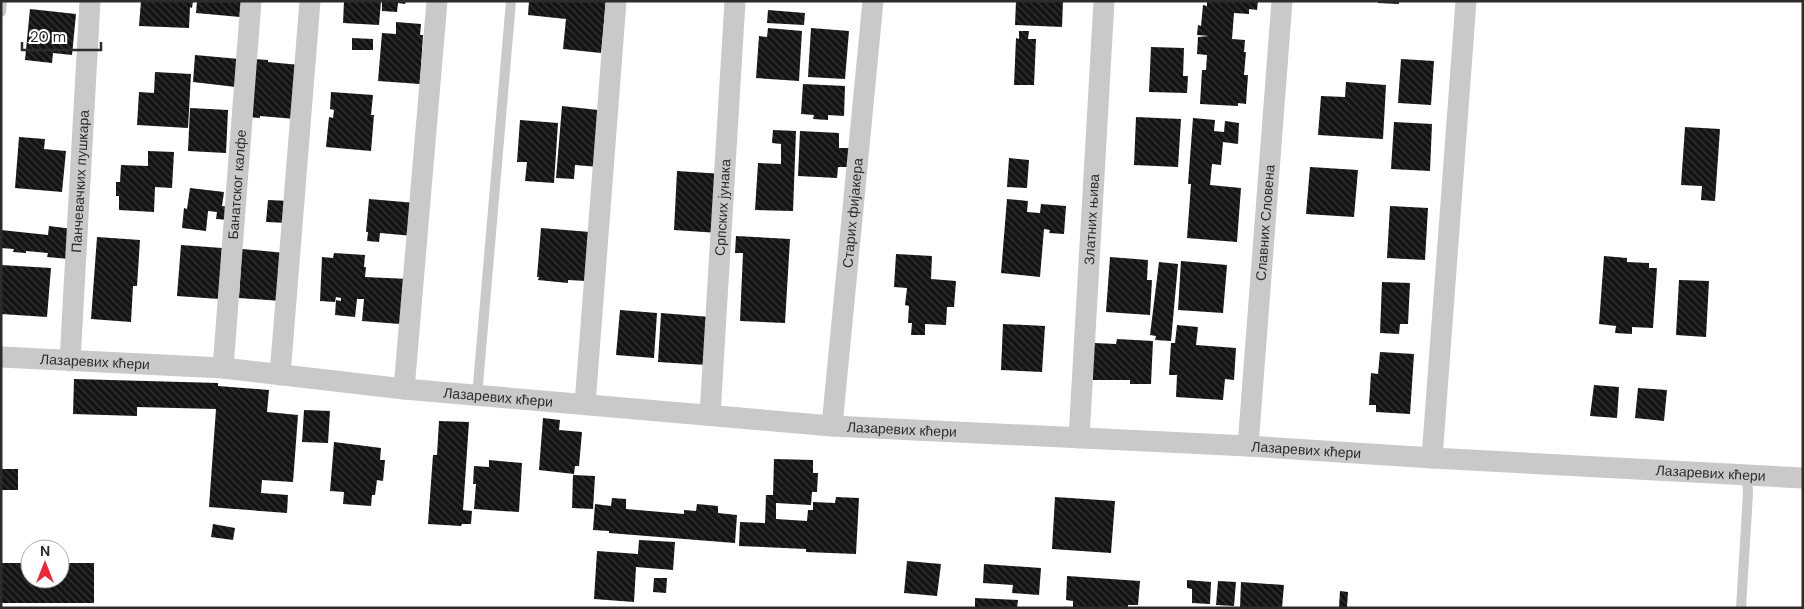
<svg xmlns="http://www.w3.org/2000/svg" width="1804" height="609" font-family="'DM Sans',sans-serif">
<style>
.building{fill:url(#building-back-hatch)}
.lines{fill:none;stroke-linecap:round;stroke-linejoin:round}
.service{stroke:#c9c9c9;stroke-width:10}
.minor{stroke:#c9c9c9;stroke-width:21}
.labels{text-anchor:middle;stroke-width:5;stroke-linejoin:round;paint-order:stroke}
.street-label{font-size:14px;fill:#2c2c2c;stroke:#fff}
</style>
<defs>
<pattern id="building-back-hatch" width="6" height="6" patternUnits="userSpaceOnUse" patternTransform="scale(1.25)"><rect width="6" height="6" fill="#131313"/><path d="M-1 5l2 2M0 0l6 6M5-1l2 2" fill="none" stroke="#363636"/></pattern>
</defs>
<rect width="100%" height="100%" fill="#fff"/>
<path class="building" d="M141 1H193L192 8 190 7 189 28 139 26Z
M197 1H242L240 17 196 13Z
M344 1H381L379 25 343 23Z
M382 1H406L405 4 398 3 397 12 382 11Z
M529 1H606L601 53 563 49 566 19 528 15Z
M1016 1H1063L1062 27 1015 25Z
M1207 1H1258L1257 10 1249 9V14L1234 13 1232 39 1245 40 1244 52H1246L1244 75H1248L1246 104 1238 103V106L1200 104 1202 70H1206L1207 55 1197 54 1198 37 1209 36 1197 35 1198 25 1201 26 1203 5 1207 6Z
M1378 1H1399V4L1378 3Z
M30 9 76 14 72 55 53 53 52 63 25 60Z
M768 10 805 13 804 25 767 23Z
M396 22 421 24 420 35H423L420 84 378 81 382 33 396 34Z
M768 28 802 31 799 81 756 78 759 36 767 37Z
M811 28 849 31 845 79 808 77Z
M1019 31H1029L1028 39H1036L1034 85H1014L1016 38 1019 39Z
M352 38 373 39V50H352Z
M1151 47 1184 48 1183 76H1188L1187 93 1149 92Z
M195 55 239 59 236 87 193 82Z
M254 59 268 60V62L300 65 296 119 260 116V118L249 117Z
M1401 59 1434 61 1431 105 1398 103Z
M155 72 191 74 188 128 137 125 139 92 154 93Z
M1346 82 1386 85 1383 139 1318 135 1321 96 1345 97Z
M803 84 845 86 844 116 828 115V120L813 119 814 115 801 114Z
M331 92 373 95 371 115H374L371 151 326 147 329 117 333 118 334 110 330 109Z
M562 106 598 110 599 167 575 165 574 179 556 178Z
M190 108 228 110 226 153 188 151Z
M1136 117 1181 119 1178 167 1134 165Z
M1193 118 1215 120 1214 131 1224 132 1225 121 1239 123 1238 144 1223 142 1221 165 1212 164 1210 185 1241 188 1237 242 1187 238 1191 184H1188Z
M520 120 558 123 554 183 525 181 527 162H517Z
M1394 122 1432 124 1430 171 1391 169Z
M1685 127 1720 129 1715 201 1701 200 1702 186 1681 185Z
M773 130 796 131 793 211 755 210 758 163 781 164V144L772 143Z
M800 131 839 133V148H849L848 167H838L837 178 798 176Z
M19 137 45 139 44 149 66 151 62 192 15 188Z
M148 151 174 152 172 188 155 187 154 212 119 210V196H116V182H120L121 165 148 166Z
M1009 158 1029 160 1027 188 1007 187Z
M1310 167 1358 170 1354 217 1306 214Z
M677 171 723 174 719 233 674 230Z
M190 188 224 192 222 206 230 207 229 220 216 219 217 212 208 211 206 231 182 228 184 208 187 209Z
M369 199 416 203 413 236 380 233 379 242 367 241 368 232H366Z
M1007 199 1028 201 1027 212 1040 213 1041 204 1066 206 1064 234 1049 233 1050 230 1044 229 1040 277 1001 273Z
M268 200 290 201 288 223 266 222Z
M1390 206 1428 208 1425 260 1387 258Z
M49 226 73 229 69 259 47 257 48 253 26 251V253L13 252 14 249 1 248V230L48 235Z
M541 228 590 232 586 281 568 280V283L538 280 539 277H537Z
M736 236 790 239 785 323 740 321 743 253H735Z
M97 237 140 240 137 286H133L131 322 91 319Z
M181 245 222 248 219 299 177 296Z
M242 249 285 253 281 301 239 298Z
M334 253 365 255 364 267H366L365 277 408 279 400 324 362 321 364 299H357L355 317 335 315 336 300 341 301V298L336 297 335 302 320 301 322 257 333 258Z
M896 254 932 256 931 279 956 281 954 307H947L946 325 925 324V335H911L912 323H908L909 306 905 305 907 288 894 287Z
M1604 256 1627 258V262L1649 263V268H1657L1653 328 1632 327V334L1615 333 1616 326 1599 324Z
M1110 257 1148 260 1147 280H1152L1150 315 1106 312Z
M1181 261 1227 265 1223 313 1178 310Z
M1159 262 1178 264 1171 341 1155 340 1156 336 1150 335Z
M1 265 51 268 47 317 1 314Z
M1679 280 1709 281 1706 337 1676 335Z
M1382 282 1410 283 1408 324H1400L1399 334 1380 333Z
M620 310 657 313 654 358 616 355Z
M661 313 710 317 707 365 658 362Z
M1003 324 1045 326 1042 372 1001 370Z
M1177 325 1198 327 1196 345 1236 348 1234 380 1225 379 1223 400 1176 397 1177 375H1169L1171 343H1175Z
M1117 339 1153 341 1151 384H1130V380H1092L1094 343 1116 344Z
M1380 352 1414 354 1410 414 1376 412V405H1369L1371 373 1378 374Z
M74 379 218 383V386L269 390 267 412 298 415 293 482 262 480 261 493 288 495 287 513 209 507 216 409 137 407V416L73 414Z
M1594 385 1619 387 1617 418 1590 416Z
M1638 388 1667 390 1664 421 1635 418Z
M304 410 330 411 328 443 302 442Z
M543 418 560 420 559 430 582 432 579 466H575L574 474 539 470Z
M439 421 469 422 463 510 472 511 471 524H462L461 526 428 524 433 455H437Z
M334 442 381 448 380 460H385L383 481 377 480 375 495H372L371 506 343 504 344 492 330 491Z
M774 459 813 460V473H818L817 492H812L811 505 776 503V519L807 521 808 510H813V502L835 503 836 497 859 498 856 554 806 552V549L739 546 740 522 765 523 766 495H773Z
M489 460 522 463 519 512 474 509 476 484H473L474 466 489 467Z
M1 469H18V490H1Z
M573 475 595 476 593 509 572 508Z
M1055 497 1115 501 1111 553 1052 549Z
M612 498 626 499V509L684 514V510L696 511 697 504 718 506V513L737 515 735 543 609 533V531L593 530 595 504 611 506Z
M213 524 235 528 233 540 211 537Z
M639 540 675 542 673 570 636 567 634 602 594 599 597 551 638 554Z
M907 561 941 564 937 596 904 593Z
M1 563H30V579H60V563H94V603H1Z
M984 564 1041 568 1039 595 1012 593 1013 585 983 583Z
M1067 576 1140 581 1138 605H1128V608H1073V601L1066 600Z
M654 578H667L666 593 653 592Z
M1187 580 1211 582 1210 604 1192 603V589L1187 588Z
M1218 581 1236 582 1234 606 1216 605Z
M1241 582 1284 585 1282 608H1240Z
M1340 591 1348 592 1347 607H1339Z
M975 598 1018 600 1017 608H975Z"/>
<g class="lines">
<path class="service" d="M1 12 2 1
M477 396 511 1
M1741 608 1748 494 1747 474"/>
<g class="minor">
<path id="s1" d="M1 357 223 368 404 389 832 426 1248 446 1432 458 1803 478"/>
<path id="s2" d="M70 361 90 1"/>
<path id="s3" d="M223 368 251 1"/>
<path d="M280 375 310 1"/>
<path d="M404 389 437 1"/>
<path d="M585 404 616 1"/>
<path id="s4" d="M710 415 735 1"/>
<path id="s5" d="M832 426 873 1"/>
<path id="s6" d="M1079 438 1104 1"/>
<path id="s7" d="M1248 446 1282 1"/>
<path d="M1432 458 1466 1"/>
</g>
</g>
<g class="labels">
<g class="street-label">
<text dy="5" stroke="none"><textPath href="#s2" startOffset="180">Панчевачких пушкара</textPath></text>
<text dy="5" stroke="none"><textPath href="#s3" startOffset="184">Банатског калфе</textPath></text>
<text dy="5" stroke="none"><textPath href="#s4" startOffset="208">Српских јунака</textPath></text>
<text dy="5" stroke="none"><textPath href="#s5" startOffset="214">Старих фијакера</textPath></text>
<text dy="5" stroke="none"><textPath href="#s6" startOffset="219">Златних њива</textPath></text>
<text dy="5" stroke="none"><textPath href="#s7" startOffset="224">Славних Словена</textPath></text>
<text dy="5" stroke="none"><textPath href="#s1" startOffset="94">Лазаревих кћери</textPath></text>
<text dy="5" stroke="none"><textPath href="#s1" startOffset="499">Лазаревих кћери</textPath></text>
<text dy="5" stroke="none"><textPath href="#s1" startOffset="904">Лазаревих кћери</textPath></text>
<text dy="5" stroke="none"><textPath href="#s1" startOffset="1309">Лазаревих кћери</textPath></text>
<text dy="5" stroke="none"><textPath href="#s1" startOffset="1714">Лазаревих кћери</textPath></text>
</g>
</g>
<rect width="1804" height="609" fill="none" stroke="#2c2c2c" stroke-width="5"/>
<g transform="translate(45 564)"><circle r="24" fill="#ffffff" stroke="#ababab"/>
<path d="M0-4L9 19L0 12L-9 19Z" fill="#eb2637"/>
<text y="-8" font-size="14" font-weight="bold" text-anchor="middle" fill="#2c2c2c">N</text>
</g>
<path d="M22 42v8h79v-8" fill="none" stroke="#2c2c2c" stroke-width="2.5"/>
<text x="30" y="42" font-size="15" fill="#2c2c2c" stroke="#ffffff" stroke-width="4" paint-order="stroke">20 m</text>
</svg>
